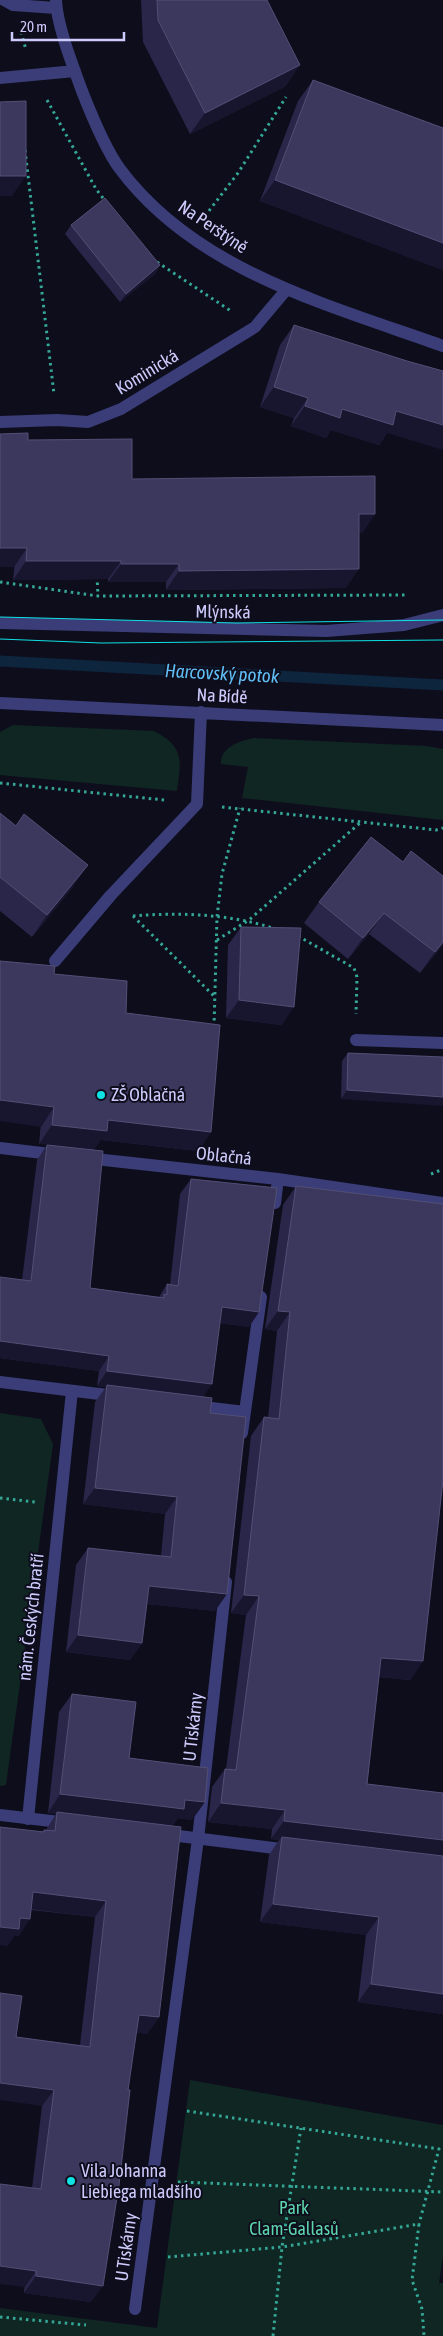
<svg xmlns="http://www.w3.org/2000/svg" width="443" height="2336" font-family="'Asap Condensed',sans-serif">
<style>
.green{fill:#102623}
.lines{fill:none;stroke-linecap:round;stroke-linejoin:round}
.stream{stroke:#0e253e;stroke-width:11}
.path{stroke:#34a796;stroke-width:3;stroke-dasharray:2.5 4;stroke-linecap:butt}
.minor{stroke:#3a3d78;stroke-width:12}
.tram{stroke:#0ee2e4;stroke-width:1}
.wall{fill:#2a2649}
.shaded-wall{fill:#18152f}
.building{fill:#3c385d;stroke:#524f76}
.poi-dot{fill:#0ee2e4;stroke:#0e0d1c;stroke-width:2}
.labels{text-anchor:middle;stroke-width:4;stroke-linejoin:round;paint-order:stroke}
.street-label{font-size:18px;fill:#cccbfc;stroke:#0e0d1c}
.poi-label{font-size:18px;fill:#cccbfc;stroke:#0e0d1c;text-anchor:start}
.park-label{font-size:18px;fill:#5dd6ad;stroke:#0e0d1c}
.water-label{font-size:19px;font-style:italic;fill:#60bdf5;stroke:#0e0d1c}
</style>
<rect width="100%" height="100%" fill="#0e0d1c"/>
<path class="green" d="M13 725 154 731C185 747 181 761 177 791L0 775V732Z
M254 738 427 746 443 749V820L242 798 248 767 221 764C220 747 240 741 254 738Z
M0 1413 41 1419 53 1444 6 1785 0 1786Z
M190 2080 443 2125V2256L439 2283H443V2336H0V2308L157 2328Z"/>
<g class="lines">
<path class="stream" d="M0 661 443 685"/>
<path class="path" d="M21 32 26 50
M47 100 96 189 106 202
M25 150 54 394
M205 216 238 173 286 97
M157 262 231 311
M97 576 98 596
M0 582 98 596 408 595
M0 783 164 800
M222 807 436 830 443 828
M133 916C180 912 230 914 276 929
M133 916 216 998
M298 936 354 968 357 977 356 1014
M217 940 249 920 361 822
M214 1027 217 917 222 874 240 808
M431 1174 443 1169
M0 1498 35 1502
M187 2111 439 2149 419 2224
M178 2182 443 2192
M168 2257 282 2247 419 2224 412 2280 422 2309 424 2336
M0 2317 86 2325
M273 2336 282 2247 301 2128"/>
<path class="minor" d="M4 0 13 5 56 8
M56 0C57 26 73 66 82 91 91 114 105 149 120 169 196 271 329 305 443 346
M0 78 75 71
M0 422 57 420 88 422 121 409 255 327 287 289
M0 623 326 631 404 625 443 615
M0 703 443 725
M55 961 111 895 197 804 201 712
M356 1040 443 1043
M0 1148 59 1155
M86 1158 278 1179 443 1203
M275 1203 278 1179
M0 1382 116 1396
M195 1406 245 1412
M242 1433 261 1297
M0 1815 68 1823
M28 1819 72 1391
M163 1834 289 1850
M135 2309 198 1839 226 1582"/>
<path class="tram" d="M0 617 236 623 443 620
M0 639 101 643 443 640"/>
</g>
<path class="wall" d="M141 0H267L286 86 190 134 143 42Z
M313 80 443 128V270L260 201 298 101Z
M71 225 160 265 155 274 120 302 65 234Z
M294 325 387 433 379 445 331 430 326 438 291 426 294 418 260 407 280 345Z
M28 440 132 479 375 514 362 533H359L346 588 166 590V582H108V579L13 580Z
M0 813 73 887 32 937 0 911Z
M403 862 443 945 420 973 369 934 348 959 304 923 319 902Z
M241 927 282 1025 226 1018 228 945Z
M54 974 126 1013 211 1132 198 1151 101 1140 39 1144Z
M348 1053 443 1057 341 1099 342 1061Z
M47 1145 90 1288 159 1297 167 1284 170 1285 180 1194 191 1179 249 1327 220 1323 203 1397 210 1413 215 1611 147 1604 142 1643 130 1660 66 1652 76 1565 88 1548 161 1556 165 1514 83 1504 95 1402 106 1387 97 1386 99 1371 0 1358V1277L22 1280 37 1160Z
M296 1186 423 1661 410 1680 379 1677 367 1784 443 1793V2014L358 2002 366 1935 260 1922 269 1855 279 1840 271 1839 272 1829 208 1822 212 1787 225 1769H226L246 1615 231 1613 251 1436 264 1417 268 1418 277 1331 265 1329 283 1205Z
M72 1694 129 1758 192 1820 178 1818 172 1826 159 2017 147 2034 136 2032 91 2302 24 2293 32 2188 42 2106 16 2037 80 2045 95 1917 31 1910 19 1936 15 1935 7 1946 42 1832 44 1830H46L56 1814 48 1813 59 1712Z"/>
<path class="shaded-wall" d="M300 65 286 86 190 134 205 113Z
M0 176H26L12 196H0Z
M275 180 443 243V270L260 201Z
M160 265 155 274 120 302 126 294Z
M274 387 308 398 294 418 260 407Z
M305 406 342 409 396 411 443 425V450L387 433 379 445 331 430 326 438 291 426Z
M359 514H375L362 533H346Z
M0 548H27L14 567H0Z
M26 561H121L108 579 13 580Z
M121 564H179L166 582H108Z
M359 569 346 588 166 590 179 571Z
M88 865 73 887 32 937 47 915Z
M384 913 369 934 348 959 363 938Z
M443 942V945L420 973 435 952Z
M239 1000 294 1007 282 1025 226 1018Z
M347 1090 443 1097V1106L341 1099Z
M0 1100 54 1107 41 1127 0 1121Z
M108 1120 211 1132 198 1151 101 1140 94 1150 39 1144 52 1125Z
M222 1307 259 1312 249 1327 212 1322Z
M278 1311 290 1312 277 1331 265 1329Z
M0 1341 109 1356 99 1371 0 1358Z
M107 1371 212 1384 202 1399 107 1385 106 1387 97 1386Z
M95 1488 177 1497 165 1514 83 1504Z
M149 1586 227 1594 215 1611 137 1603Z
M244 1595 259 1596 246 1615 231 1613Z
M78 1635 142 1643 130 1660 66 1652Z
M381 1658 423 1661 410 1680 368 1676Z
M60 1794 185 1800 205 1802 192 1820 178 1818 171 1827 57 1812 56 1814 48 1813Z
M221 1803 285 1810 272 1829 208 1822Z
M284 1821 443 1840V1860L282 1837 279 1840 271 1839Z
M33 1892 106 1901 95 1917 22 1908Z
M273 1904 379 1917 366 1935 260 1922Z
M20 1918 30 1919 19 1936 15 1935 7 1946 0 1945V1927Z
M371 1984 443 1994V2014L358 2002Z
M139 2015 159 2017 147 2034 127 2031Z
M0 2083 54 2090 42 2106 0 2100Z
M0 2266 36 2271 25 2287 0 2284Z
M36 2276 103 2286 91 2302 24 2293Z"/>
<path class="building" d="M157 0H267L300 65 205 113 158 20Z
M313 80 443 128V243L275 180Z
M26 101V176H0V102Z
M105 198 160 265 126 294 71 225Z
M294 325 407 361 443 371V425L396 411 393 425 342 409 340 418 305 406 308 398 274 387Z
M28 433V440L132 439V479L375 476V514H359V569L179 571V564H121V561H26L27 548H0V434Z
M0 813 16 826 24 814 88 865 47 915 0 877Z
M371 837 403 862 411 851 443 876V942L435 952 384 913 363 938 319 902Z
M241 927 301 928 294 1007 239 1000Z
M0 961 55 966 54 974 127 981 126 1013 220 1025 211 1132 108 1120 107 1131 52 1125 54 1107 0 1100Z
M348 1053 443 1057V1097L347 1090Z
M47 1145 103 1151 90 1288 164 1298V1294L167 1295V1284L178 1286 191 1179 277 1188 259 1312 222 1307 212 1384 107 1371 109 1356 0 1341V1277L31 1281Z
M296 1186 443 1204V1480L423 1661 381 1658 367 1784 443 1793V1840L284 1821 285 1810 221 1803 225 1769 236 1770 259 1596 244 1595 264 1417 279 1419 290 1312 278 1311Z
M107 1385 212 1398 210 1413 246 1417 227 1594 149 1586 142 1643 78 1635 88 1548 171 1557 177 1497 95 1488Z
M72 1694 136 1702 129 1758 208 1768 205 1802 185 1800 184 1809 60 1794Z
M57 1812 181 1827 159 2017 139 2015 128 2090H130L119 2185 103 2286 36 2276V2271L0 2266V2184L41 2189 54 2090 0 2083V1993L22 1996 16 2037 90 2047 106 1901 33 1892 30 1919 20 1918 19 1929 0 1927V1827L44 1832V1830L55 1831Z
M282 1837 443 1856V1994L371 1984 379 1917 273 1904Z"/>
<g class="poi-dot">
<circle cx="101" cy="1095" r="5"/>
<circle cx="71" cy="2181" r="5"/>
</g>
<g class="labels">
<g class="street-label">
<text transform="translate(213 227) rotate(34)" y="6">Na Perštýně</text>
<text transform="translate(147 372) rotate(-31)" y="6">Kominická</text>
<text transform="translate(223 612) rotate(1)" y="6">Mlýnská</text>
<text transform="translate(222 696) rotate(3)" y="6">Na Bídě</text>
<text transform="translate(224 1156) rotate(6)" y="6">Oblačná</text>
<text transform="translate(31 1617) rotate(-84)" y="6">nám. Českých bratří</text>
<text transform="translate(193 1727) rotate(-84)" y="6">U Tiskárny</text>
<text transform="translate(126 2247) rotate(-82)" y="6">U Tiskárny</text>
</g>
<g class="poi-label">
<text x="111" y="1101">ZŠ Oblačná</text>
<text x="81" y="2177">Vila Johanna<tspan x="81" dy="21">Liebiega mladšího</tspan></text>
</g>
<g class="park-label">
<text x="294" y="2214">Park<tspan x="294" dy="21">Clam-Gallasů</tspan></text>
</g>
<g class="water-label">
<text transform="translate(222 673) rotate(3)" y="7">Harcovský potok</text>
</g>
</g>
<path d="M12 32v8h112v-8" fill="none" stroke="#cccbfc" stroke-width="2.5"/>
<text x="20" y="32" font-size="15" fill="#cccbfc" stroke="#0e0d1c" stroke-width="4" paint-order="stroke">20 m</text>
</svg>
